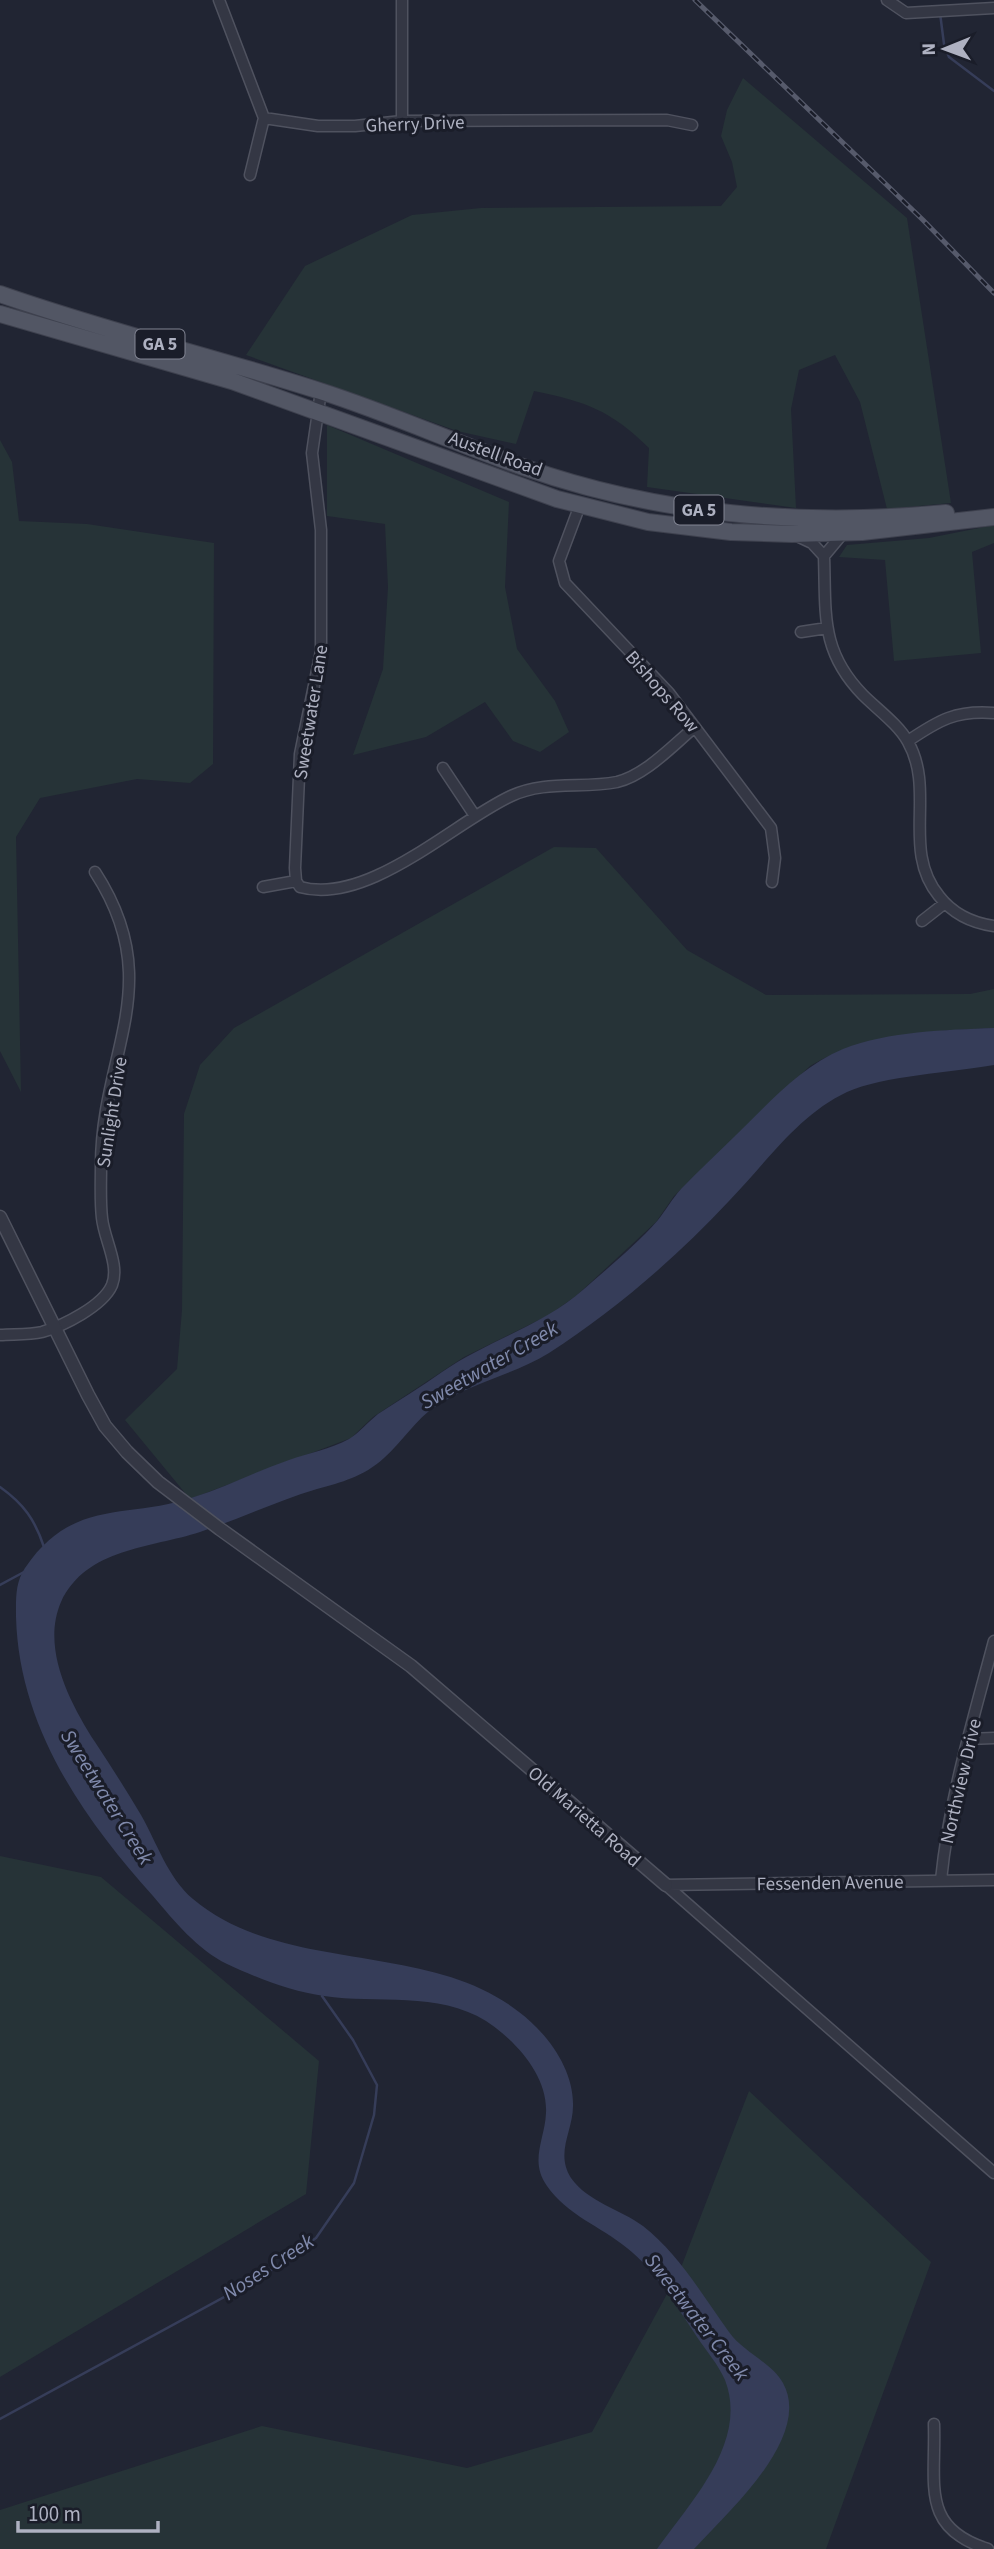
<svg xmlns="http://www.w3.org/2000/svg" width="994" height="2549" font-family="'Source Sans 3',sans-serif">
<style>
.green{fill:#263337}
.water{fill:#363d59}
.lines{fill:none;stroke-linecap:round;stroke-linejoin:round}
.stream{stroke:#363d59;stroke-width:2.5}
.minor-casing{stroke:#4f525f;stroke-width:13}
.tertiary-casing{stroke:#4f525f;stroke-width:15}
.primary-casing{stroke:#3e414e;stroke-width:18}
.minor{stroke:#343744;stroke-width:10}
.tertiary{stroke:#343744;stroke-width:12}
.primary{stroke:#525664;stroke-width:16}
.rail-casing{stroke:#565a6b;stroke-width:5}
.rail{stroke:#1a1d29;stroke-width:2.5;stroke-dasharray:8;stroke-linecap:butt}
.labels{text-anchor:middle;stroke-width:6;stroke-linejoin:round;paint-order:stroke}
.shield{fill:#1a1d29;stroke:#828593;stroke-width:2}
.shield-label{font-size:18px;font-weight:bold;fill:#aeb1c1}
.street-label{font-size:19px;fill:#aeb1c1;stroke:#1a1d29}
.water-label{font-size:21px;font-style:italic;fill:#808aac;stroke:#1a1d29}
</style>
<rect width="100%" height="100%" fill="#212533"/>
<path class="green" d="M743 78 907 218 951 503 887 509 860 402 835 355 799 370 791 409 796 508 647 487 649 448C610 410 587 402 534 391L516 444 457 431 246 355 305 266 412 215 481 208 721 206 737 187 732 162 721 136 727 110Z
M327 425 509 502 505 587 517 649 555 701 569 732 540 752 513 741 485 702 426 737 353 755 383 669 388 587 385 524 327 516Z
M0 440 12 462 19 521 87 524 214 543 213 764 190 783 137 779 40 798 16 837 21 1092 0 1051Z
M994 525V543L972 552 981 653 894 661 885 560 839 557 847 545 929 538Z
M554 847 596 848 687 950 766 995 970 994 994 989V1028C933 1031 864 1033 810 1066L674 1196 656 1222 576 1296 549 1315 464 1357 373 1417 351 1438 190 1499 125 1420 177 1369 182 1310 184 1114 200 1065 234 1028Z
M0 1856 101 1877 319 2061 306 2194 0 2377Z
M749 2091 931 2262 826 2549H0V2510L262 2426 467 2468 592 2432 680 2270Z"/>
<path class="water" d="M994 1028V1065C954 1072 882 1076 847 1092 798 1115 766 1163 729 1201 676 1258 614 1311 549 1353 513 1375 471 1383 436 1406 416 1419 402 1442 384 1458 363 1477 342 1482 317 1489 277 1501 239 1519 200 1532 151 1548 86 1548 61 1602 41 1648 70 1703 95 1742 111 1766 126 1790 141 1815 157 1843 168 1878 193 1899 283 1975 429 1940 519 2012 547 2033 574 2069 573 2106 573 2131 555 2153 571 2178 588 2202 620 2209 643 2226 678 2253 703 2296 729 2332 743 2352 771 2362 783 2383 813 2437 727 2513 694 2549H657C690 2502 749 2442 725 2380 718 2364 707 2352 697 2337 677 2307 656 2271 627 2248 600 2226 567 2215 547 2186 529 2161 545 2139 546 2113 548 2075 515 2040 486 2021 438 1991 377 2004 324 1996 292 1992 257 1978 227 1964 198 1950 174 1921 153 1896 83 1818 19 1727 16 1617 16 1599 15 1583 25 1568 73 1497 127 1520 194 1497 226 1487 257 1471 289 1460 308 1453 331 1449 349 1439 359 1433 368 1422 378 1414 399 1400 421 1387 442 1372 487 1341 542 1326 584 1289 609 1267 636 1245 658 1220 666 1210 672 1199 681 1189 698 1171 717 1154 735 1136 768 1104 800 1067 843 1049 889 1031 945 1030 994 1028Z"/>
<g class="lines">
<path class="stream" d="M940 13 944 44 949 57 994 91
M0 1487C24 1504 35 1520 44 1547
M0 1585 24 1572
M0 2419 261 2277 316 2238 354 2183 374 2115 377 2085 353 2040 322 1996"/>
<g class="minor-casing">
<path id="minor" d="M219 0 264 118 318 126H355L402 121 667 120 692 125
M402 0V121
M887 0 906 13 994 8
M250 175 264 118
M321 391 312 453 321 530V651L300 754 295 868 296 881 300 887C368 906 453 823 511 796 545 780 582 789 617 782 646 775 673 745 695 727
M580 505 559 561 565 583 669 693 771 828 775 858 772 882
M795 535 812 543 824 556C826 614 820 651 863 695 877 709 899 725 908 742 936 791 901 850 939 896 953 914 972 923 994 926
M824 556 844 532
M801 632 827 628
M908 741C939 720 956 710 994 713
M443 768 475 816
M263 887 296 881
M922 921 945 903
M0 1335C13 1334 29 1335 42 1332 63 1326 103 1306 112 1285 120 1265 104 1239 102 1218 100 1201 101 1182 101 1165 101 1053 168 984 95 872
M968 1739 994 1738
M941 1880C949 1799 973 1720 994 1641
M666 1885 994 2173
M666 1885 994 1880
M934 2424C936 2485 920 2528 988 2549"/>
</g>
<g class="tertiary-casing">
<path id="tertiary" d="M0 1217 88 1395 105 1426 127 1452 158 1482 220 1529 411 1666 666 1885"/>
</g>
<g class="primary-casing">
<path id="primary" d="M0 294C105 331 214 357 320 391 389 413 455 443 523 467 658 515 804 527 946 513
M0 314 232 381 557 499 648 522 731 532 792 534 862 532 994 517"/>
</g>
<use href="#minor" class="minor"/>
<use href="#tertiary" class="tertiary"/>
<use href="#primary" class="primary"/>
<g class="rail-casing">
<path id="rail" d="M695 0 923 220 994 293"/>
</g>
<use href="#rail" class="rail"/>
</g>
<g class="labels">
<g class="shield">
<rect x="135.5" y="329.5" width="49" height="29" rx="5"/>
<rect x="674.5" y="495.5" width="49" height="29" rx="5"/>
</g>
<g class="shield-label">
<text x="160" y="350">GA 5</text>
<text x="699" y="516">GA 5</text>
</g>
<g class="street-label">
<text transform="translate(415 123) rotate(-2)" y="7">Gherry Drive</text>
<text transform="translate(496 453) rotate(20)" y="7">Austell Road</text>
<text transform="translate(663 691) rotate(49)" y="7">Bishops Row</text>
<text transform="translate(310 712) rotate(-81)" y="7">Sweetwater Lane</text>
<text transform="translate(111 1112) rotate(-81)" y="7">Sunlight Drive</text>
<text transform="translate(960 1781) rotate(-77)" y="7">Northview Drive</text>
<text transform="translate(585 1816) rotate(41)" y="7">Old Marietta Road</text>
<text transform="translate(830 1882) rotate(-1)" y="7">Fessenden Avenue</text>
</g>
<g class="water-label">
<text transform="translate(489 1365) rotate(-30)" y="7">Sweetwater Creek</text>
<text transform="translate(107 1797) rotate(58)" y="7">Sweetwater Creek</text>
<text transform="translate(268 2267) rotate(-33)" y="7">Noses Creek</text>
<text transform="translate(697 2317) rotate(52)" y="7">Sweetwater Creek</text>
</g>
</g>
<g transform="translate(945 49) rotate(269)" stroke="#1a1d29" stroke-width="5" paint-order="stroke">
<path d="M0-5L12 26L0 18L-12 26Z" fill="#aeb1c1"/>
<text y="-10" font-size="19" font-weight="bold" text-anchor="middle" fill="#aeb1c1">N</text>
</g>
<path d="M18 2521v10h140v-10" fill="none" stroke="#aeb1c1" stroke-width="3.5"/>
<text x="28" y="2521" font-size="21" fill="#aeb1c1" stroke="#1a1d29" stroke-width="5" paint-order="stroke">100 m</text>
</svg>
